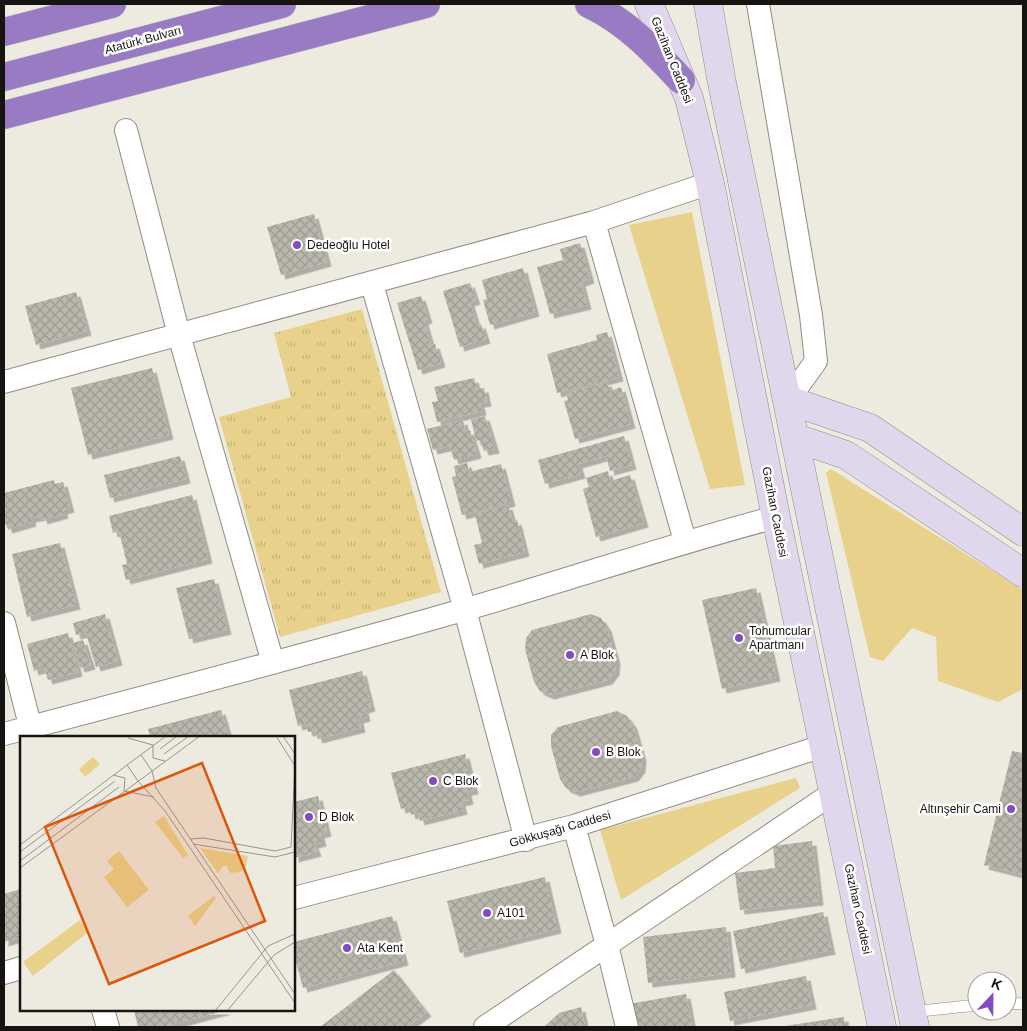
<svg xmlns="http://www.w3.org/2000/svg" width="1027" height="1031" font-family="Helvetica,sans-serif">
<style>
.grass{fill:#e8d28b}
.park{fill:url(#park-tufts)}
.building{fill:url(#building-cross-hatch);filter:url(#shadow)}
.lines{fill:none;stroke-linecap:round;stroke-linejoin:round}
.lane-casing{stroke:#908d84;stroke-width:12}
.street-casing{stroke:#908d84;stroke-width:24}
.secondary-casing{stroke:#908d84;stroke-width:29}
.highway-casing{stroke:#cccbcb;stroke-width:29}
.lane{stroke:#fff;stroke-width:11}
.street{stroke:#fff;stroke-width:22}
.secondary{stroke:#e0d7ed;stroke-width:28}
.highway{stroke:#987bc3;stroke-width:28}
.poi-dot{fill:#824bc2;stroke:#fff;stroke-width:2}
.labels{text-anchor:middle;stroke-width:5;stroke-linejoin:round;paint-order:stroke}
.street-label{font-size:12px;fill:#151411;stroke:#fff}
.poi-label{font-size:12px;fill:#151411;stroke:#fff;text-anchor:start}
.inset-road{fill:none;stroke:#97948d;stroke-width:1}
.view{fill:#dd560c;fill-opacity:0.15;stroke:#dd560c;stroke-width:2.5}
.inset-edge{fill:none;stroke:#151411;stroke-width:2.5}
</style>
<defs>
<pattern id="park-tufts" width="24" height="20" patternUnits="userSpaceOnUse" patternTransform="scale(1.25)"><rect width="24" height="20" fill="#e8d28b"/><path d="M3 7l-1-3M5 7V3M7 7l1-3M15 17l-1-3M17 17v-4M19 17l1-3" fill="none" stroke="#c6b377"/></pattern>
<pattern id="building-cross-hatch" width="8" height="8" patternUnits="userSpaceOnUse" patternTransform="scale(1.25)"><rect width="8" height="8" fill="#b9b6ac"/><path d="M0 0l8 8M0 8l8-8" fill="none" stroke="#9e9c93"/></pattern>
<filter id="shadow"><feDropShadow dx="4.5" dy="4.5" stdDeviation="0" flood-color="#0004"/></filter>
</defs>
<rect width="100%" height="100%" fill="#edeae0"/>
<path class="grass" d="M692 212 745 485 710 489 629 225Z
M831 469 1023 590V689L998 702 938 681 936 637 912 628 883 661 870 657 826 473Z
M796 778 800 788 621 900 600 830Z"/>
<path class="park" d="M362 309 441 592 280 637 219 417 291 397 274 333Z"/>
<path class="building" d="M314 214 327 262 281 275 267 227Z
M580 243 590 279 581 282 587 305 550 314 537 267 563 260 560 249Z
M523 268 535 312 490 325 483 300 487 299 482 280Z
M470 283 476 300 470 302 477 325 481 324 486 339 460 347 443 291Z
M76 292 87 331 36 345 25 306Z
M421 296 428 319 424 320 431 345 435 344 441 363 418 370 397 303Z
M607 332 619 377 557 393 547 354 597 340 596 335Z
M152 368 169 435 88 455 71 388Z
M474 378 477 389 484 388 487 402 480 403 482 411 437 422 432 402 438 401 434 387Z
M607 382 610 391 621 387 631 424 575 439 564 401 568 400 566 393Z
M485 416 495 449 484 451 480 440 476 441 471 419Z
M463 420 465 431 470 430 477 454 454 460 450 446 433 450 427 429Z
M624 436 632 465 610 471 606 456 578 464 581 474 545 484 538 460Z
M180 456 186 479 110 498 104 475Z
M467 463 469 472 501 464 511 502 462 515 452 477 456 476 454 466Z
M608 471 610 481 630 475 644 523 596 537 583 489 589 487 586 478Z
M54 480 55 484 63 482 70 508 63 510 64 514 43 520 42 516 31 518 32 522 8 529 6 524 4 525V493Z
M192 495 208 559 126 580 122 565 127 564 119 531 113 533 109 516Z
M508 505 513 522 517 520 525 552 479 564 474 545 482 543 475 514Z
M60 543 76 605 27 617 12 554Z
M214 579 227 630 189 639 176 588Z
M756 588 776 677 722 689 702 600Z
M105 614 118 661 96 667 86 633 76 635 73 623Z
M591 614 601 618 607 627 616 660 615 671 608 680 550 695 540 691 534 682 525 649 526 638 532 630Z
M68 633 78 672 48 680 44 668 34 671 27 644Z
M83 640 91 665 80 668 73 643Z
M362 671 371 707 364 709 366 717 359 719 361 728 318 739 315 731 308 732 306 724 298 726 289 690Z
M221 710 229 737H150L148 729Z
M617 711 627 716 633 725 642 757 641 768 634 777 576 792 566 788 560 779 551 746V735L558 727Z
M1012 751 1023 753V875L984 865Z
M465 754 474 790 467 791 469 800 461 802 463 810 420 821 418 813 411 815 409 807 401 809 391 773Z
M318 796 327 832 320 834 322 842 314 844 317 852 294 858V802Z
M812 841 819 901 740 910 735 873 775 868 773 846Z
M545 877 557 929 460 953 447 901Z
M21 889V937L4 942V894Z
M823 912 831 950 741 969 733 931Z
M392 916 404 961 303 988 294 954V942Z
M726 927 731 973 648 983 643 937Z
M394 970 427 1012 407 1027H320Z
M806 976 812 1005 730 1021 724 992Z
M686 994 692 1027H634L629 1004Z
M581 1007 585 1027H544L559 1013Z
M134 1010H227L162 1027H138Z
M844 1017 845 1027H785V1026Z"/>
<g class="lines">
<g class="lane-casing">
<path id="lane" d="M1007 1003 1023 1004
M911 1012 977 1005"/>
</g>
<g class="street-casing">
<path id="street" d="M758 4 811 315 816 361 788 400
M126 130 179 335 273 663
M594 222 685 541
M372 284 465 610 526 840
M4 382 594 222 710 183
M4 623 33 737
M4 734C157 694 310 654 463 610 568 580 670 545 776 517
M574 826 607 945 627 1027
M294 898 574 826 823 746
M4 973 21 968
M103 1010 108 1027
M485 1027 833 793"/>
</g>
<g class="secondary-casing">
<path id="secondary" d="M649 4 689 98 710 183 776 517 882 1027
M708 4 722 83 915 1027
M788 400 870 428 1023 532
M796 438 846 455 1023 573"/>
</g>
<g class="highway-casing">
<path id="highway" d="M589 4C627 22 653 50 681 80
M4 32 112 4
M4 77 282 4
M4 115 426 4"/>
</g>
<use href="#lane" class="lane"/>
<use href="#street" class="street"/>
<use href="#secondary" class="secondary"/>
<use href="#highway" class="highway"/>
</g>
<g class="poi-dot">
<circle cx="297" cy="245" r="5"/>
<circle cx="739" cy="638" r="5"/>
<circle cx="570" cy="655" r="5"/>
<circle cx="596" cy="752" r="5"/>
<circle cx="433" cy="781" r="5"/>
<circle cx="1011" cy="809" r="5"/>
<circle cx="309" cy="817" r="5"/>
<circle cx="487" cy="913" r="5"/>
<circle cx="347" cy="948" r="5"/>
</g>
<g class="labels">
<g class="street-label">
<text transform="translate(143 40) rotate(-15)" y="4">Atatürk Bulvarı</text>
<text transform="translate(672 60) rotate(68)" y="4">Gazihan Caddesi</text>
<text transform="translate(775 512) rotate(79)" y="4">Gazihan Caddesi</text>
<text transform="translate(560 829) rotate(-16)" y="4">Gökkuşağı Caddesi</text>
<text transform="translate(858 909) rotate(78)" y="4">Gazihan Caddesi</text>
</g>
<g class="poi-label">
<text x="307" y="249">Dedeoğlu Hotel</text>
<text x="749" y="635">Tohumcular<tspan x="749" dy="14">Apartmanı</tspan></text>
<text x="580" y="659">A Blok</text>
<text x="606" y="756">B Blok</text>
<text x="443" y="785">C Blok</text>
<text x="1001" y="813" text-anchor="end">Altınşehir Cami</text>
<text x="319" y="821">D Blok</text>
<text x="497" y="917">A101</text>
<text x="357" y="952">Ata Kent</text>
</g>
</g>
<g transform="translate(20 736)">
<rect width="275" height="275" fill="#edeae0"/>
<path d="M73 21 80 28 65 41 59 33ZM144 80 168 119 163 122 135 86ZM180 112 228 120 226 130 220 136 210 137 207 130H203L198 137ZM194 160 196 162 175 190 168 180Z" fill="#e8d28b"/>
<path d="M99 115 129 154 107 171 84 141 94 133 87 125ZM60 184 68 196 13 240 3 226Z" fill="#e8d28b"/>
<path class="inset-road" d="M263 0 275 18M108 2 133 9V22L145 25M140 13 157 0M144 18 169 0M121 19 132 35M107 29 118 45M132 35 136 52 275 258M93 39 105 42 104 55 134 61M118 45 145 75 275 267M170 103 184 102 255 115 271 111 275 30 256 0M173 108 255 121 275 116M0 109 146 0M0 116 95 45M0 125 99 51M0 132 180 0M195 275 248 210 275 198M207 275 254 219 275 206"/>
<path class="view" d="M182 27 245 185 89 248 25 91Z"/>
<rect width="275" height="275" class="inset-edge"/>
</g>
<rect width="1027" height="1031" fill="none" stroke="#151411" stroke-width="10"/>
<g transform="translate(992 996) rotate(22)"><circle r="24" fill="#ffffff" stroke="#a1a1a0"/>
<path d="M0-4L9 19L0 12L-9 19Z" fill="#824bc2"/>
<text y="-8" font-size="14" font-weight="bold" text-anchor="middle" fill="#151411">K</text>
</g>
</svg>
